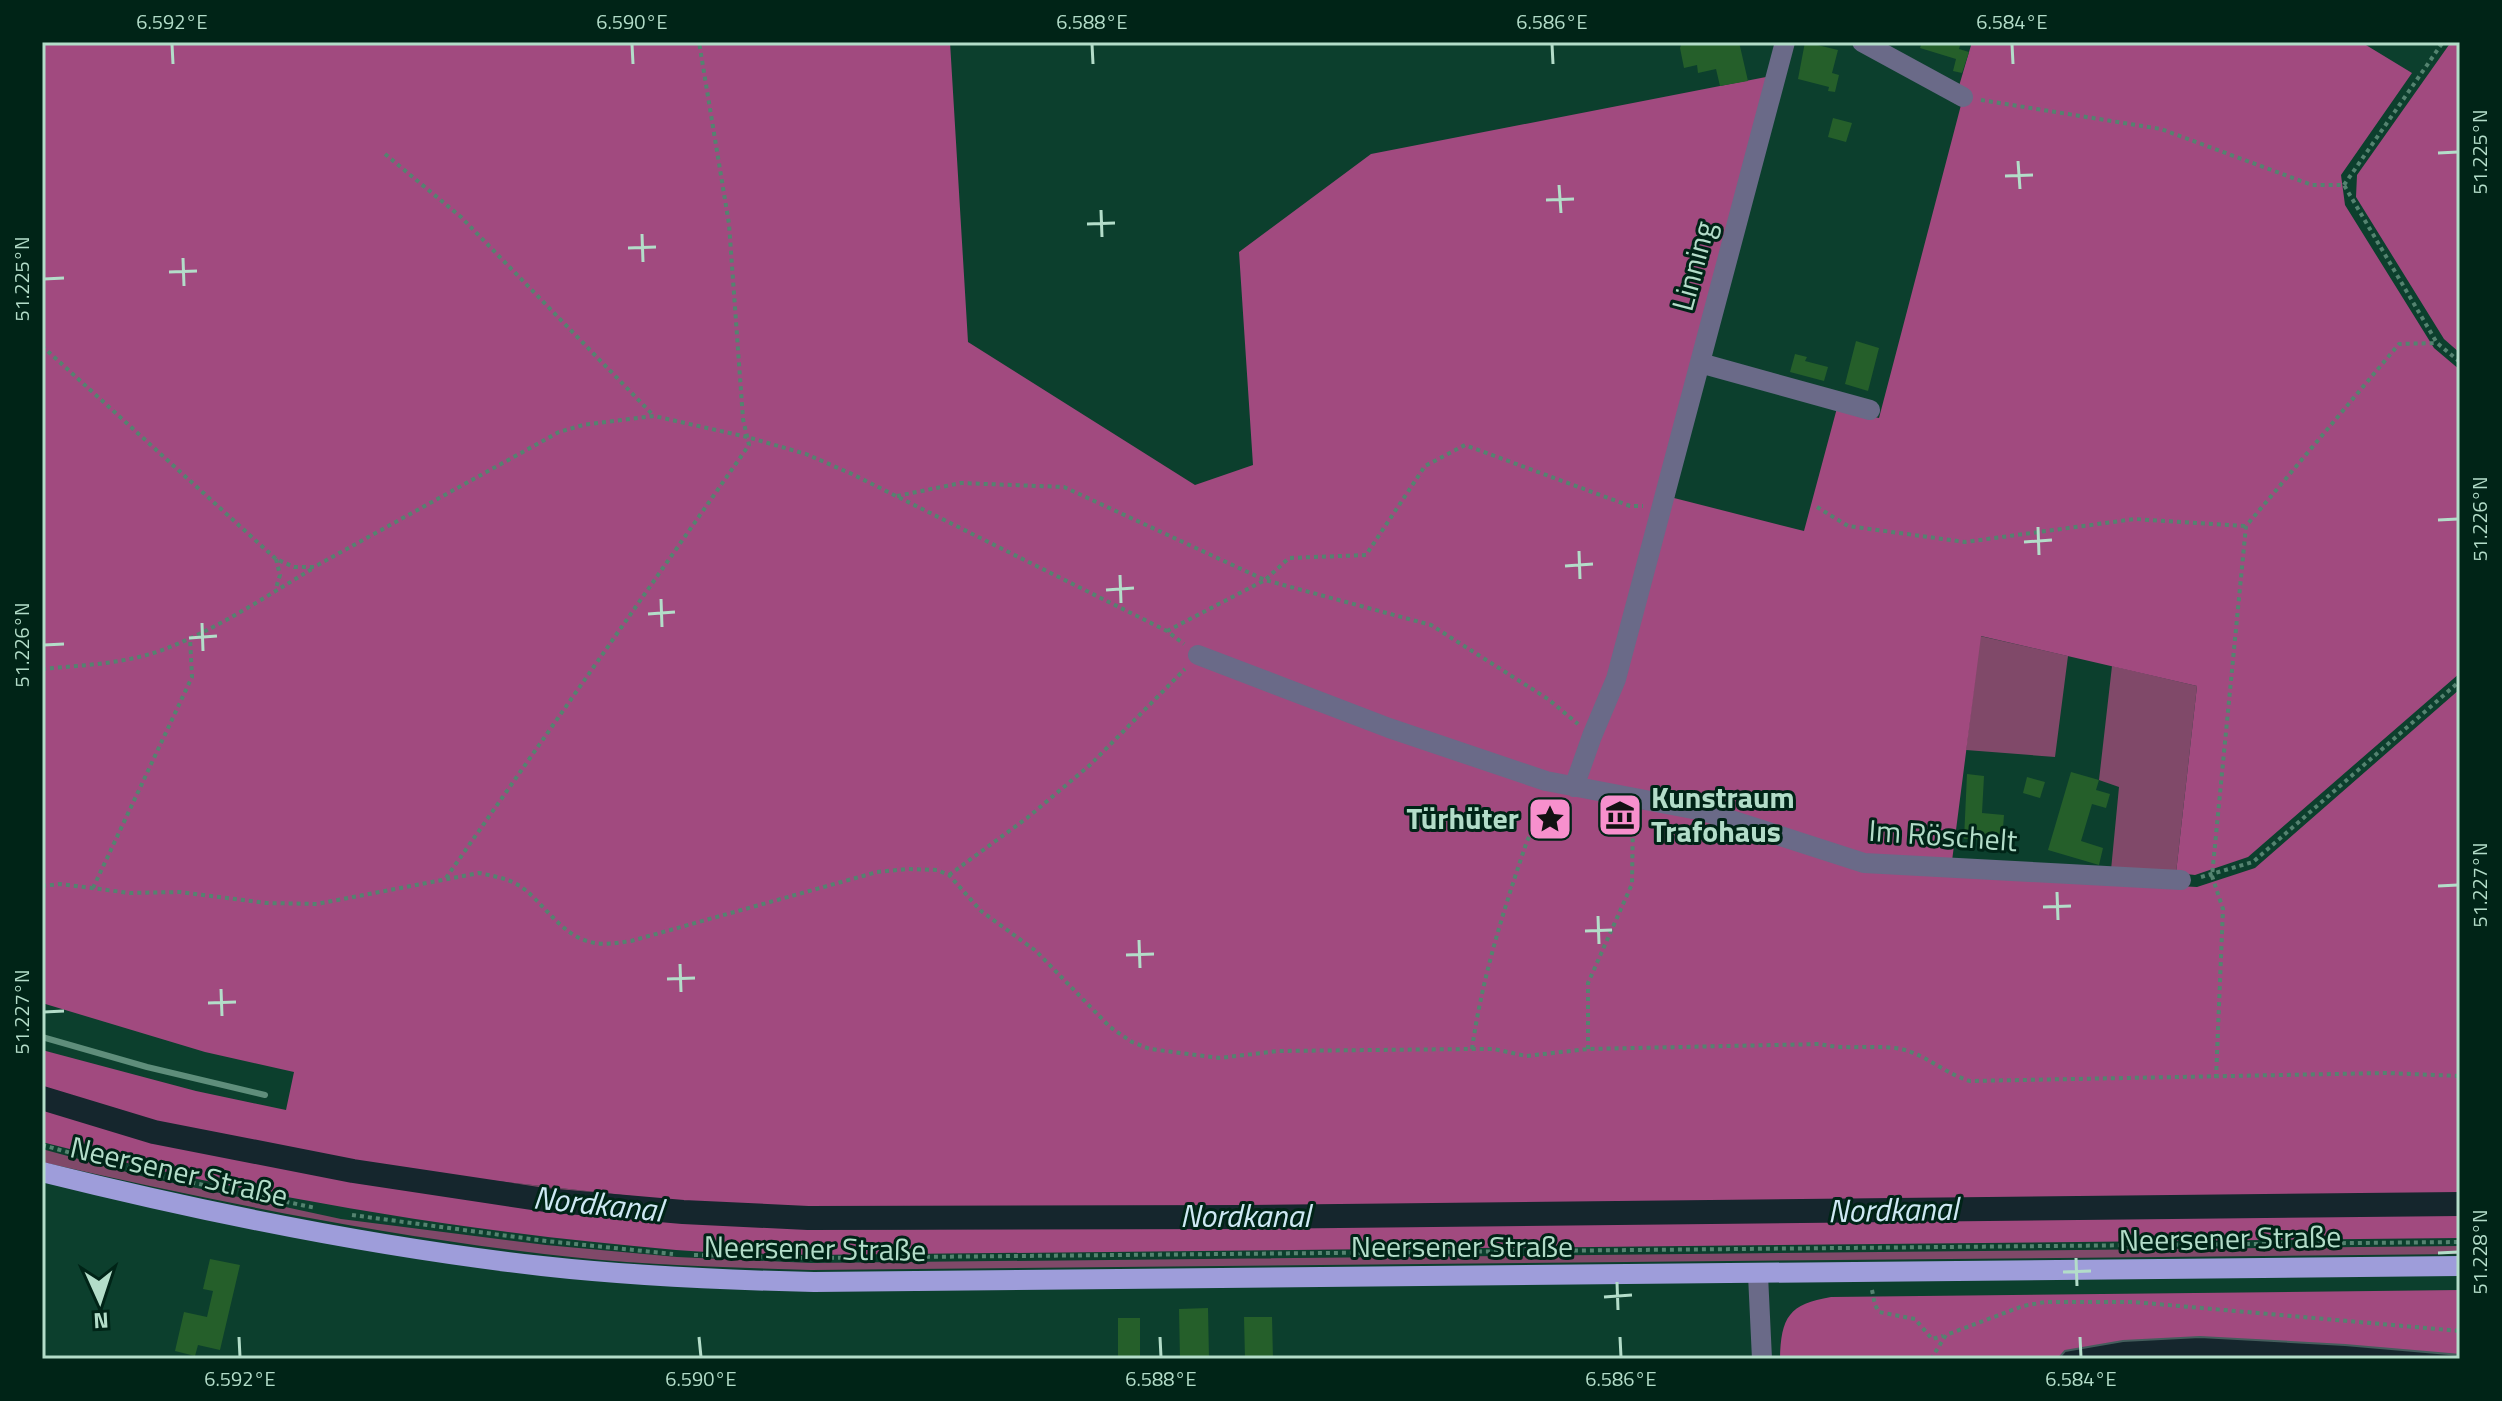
<svg xmlns="http://www.w3.org/2000/svg" width="2502" height="1401" font-family="'Titillium Web',sans-serif">
<style>
.green{fill:#804969}
.forest{fill:#a14a7f}
.water{fill:#15262d;stroke:#445d5c;stroke-width:2}
.lines{fill:none;stroke-linecap:round;stroke-linejoin:round}
.canal{stroke:#15262d;stroke-width:24}
.building{fill:#255f2a}
.path{stroke:#548370;stroke-width:4;stroke-dasharray:4 4;stroke-linecap:butt}
.minor{stroke:#6a6a88;stroke-width:20}
.major{stroke:#9e9dda;stroke-width:20}
.rail{stroke:#5f8e7b;stroke-width:6}
.ticks{fill:none;stroke:#b3ddc9;stroke-width:3}
.labels{text-anchor:middle;stroke-width:6;stroke-linejoin:round;paint-order:stroke}
.street-label{font-size:30px;fill:#b3ddc9;stroke:#002417}
.poi-label{font-size:30px;font-weight:bold;fill:#b3ddc9;stroke:#002417;text-anchor:start}
.water-label{font-size:32px;font-style:italic;fill:#cee9f4;stroke:#002417}
.neatline{fill:none;stroke:#b3ddc9;stroke-width:3}
.ticks-label{font-size:20px;text-anchor:middle;fill:#b3ddc9}
</style>
<rect width="100%" height="100%" fill="#0c3f2d"/>
<path class="green" d="M1980 636 2068 656 2055 757 1966 750Z
M2112 666 2197 686 2176 873 2111 870 2119 787 2099 780Z
M42 1090 83 1104 237 1141 388 1169 721 1206 866 1210 1214 1208 2460 1193V1213L1605 1220 863 1230 750 1225 581 1211 401 1188 148 1139 42 1109Z
M42 1149 145 1177 341 1219 546 1245 677 1257 811 1263 2460 1246V1254L811 1270C722 1267 633 1265 544 1254 375 1234 208 1200 42 1162Z"/>
<path class="forest" d="M42 42H950L968 342 1195 485 1253 465 1239 252 1371 154 1766 77 1674 498 1804 531 1837 408 1879 418 1961 105 1954 103 1972 42H2361L2412 73 2341 175 2345 205 2434 348 2460 370V673L2248 857 2195 875 2176 873 2197 686 1981 636 1952 861 1867 856 1605 785 1612 805 1701 817 1863 870 2197 887 2255 868 2460 689V1193L1214 1208 866 1210 721 1206 388 1169 237 1141 83 1104 42 1090V1050L196 1091 286 1110 294 1072 205 1052 42 1003Z
M2451 42H2460V353L2444 339 2356 197 2357 175Z
M42 1109 148 1139 401 1188 581 1211 750 1225 863 1230 1605 1220 2460 1213V1238L810 1255C766 1253 721 1254 676 1250 462 1232 250 1196 42 1142Z
M2460 1290V1355L2200 1337 2123 1341 2065 1351 2058 1359H1780C1781 1317 1789 1304 1831 1297Z"/>
<path class="water" d="M2200 1337 2345 1345 2460 1355V1359H2058L2065 1351 2123 1341Z"/>
<g class="lines">
<path class="canal" d="M42 1098 154 1132 353 1171 545 1200 683 1212 808 1218 1247 1217 2460 1204"/>
</g>
<path class="building" d="M1693 42H1739L1748 81 1720 86 1716 69 1698 73 1697 65 1684 68 1680 48 1681 45Z
M1805 42 1838 50 1832 73 1839 75 1835 92 1828 91 1829 87 1798 79Z
M1913 42H1961L1959 49 1969 52 1962 73 1953 71 1956 59 1920 48 1921 45Z
M1833 118 1852 123 1846 142 1828 137Z
M1856 341 1879 348 1868 391 1845 384Z
M1795 354 1807 357 1805 361 1828 367 1824 381 1790 372Z
M2071 772 2099 780 2096 790 2110 794 2106 808 2092 804 2081 841 2103 848 2099 865 2048 850Z
M1967 774 1984 776 1982 813 2004 815 2002 841 1964 839Z
M2027 777 2045 782 2040 798 2023 793Z
M1615 810 1627 812 1626 820 1614 818Z
M210 1259 240 1265 220 1350 198 1345 195 1356 175 1351 184 1312 207 1317 213 1291 203 1289Z
M1208 1308 1209 1359H1180L1179 1309Z
M1244 1317H1272L1273 1359H1245Z
M1118 1318H1140V1359H1118Z"/>
<g class="lines">
<path class="path" d="M1981 100 2161 129 2312 185H2344L2437 343 2460 362
M385 154 461 217 654 416
M2344 185 2443 42
M42 346 276 559 294 567H314L559 432 583 425 654 416 747 437 806 454 852 474 1167 631 1184 644
M897 496 961 483 1064 487 1265 580 1431 625 1548 699 1578 724
M1817 507 1848 526 1965 542 2135 519 2246 526
M276 559 280 575 276 588
M1167 631 1265 580 1289 558 1366 555 1425 466 1465 445 1630 506H1643
M42 669C83 665 126 664 165 649 217 629 265 597 312 569
M949 875 1027 818 1090 765 1185 669
M2201 877 2253 862 2460 681
M446 878 749 445 743 419 729 224 699 42
M42 886 60 884 130 893 180 892 266 903 317 904 479 873C493 876 507 878 520 886 543 902 560 933 587 941 602 946 616 943 631 941L877 872 908 869 937 870 949 875 981 911 1036 951 1110 1027 1132 1042 1150 1049 1220 1058 1278 1051 1472 1049H1494L1526 1056 1588 1049 1820 1044C1845 1050 1870 1045 1895 1048 1922 1051 1943 1073 1970 1081L2386 1073 2460 1076
M93 888 192 677 190 638
M1472 1049C1482 978 1503 912 1526 844 1531 829 1547 815 1547 800
M1588 1049V983L1632 884 1633 817
M2216 1078 2223 909 2212 876 2246 526 2399 344 2437 343
M42 1145 140 1172
M160 1176 316 1208
M352 1215 546 1241 673 1254
M694 1255 812 1258 2460 1242
M1872 1290 1875 1305 1879 1312 1915 1319 1932 1339 1943 1336
M1931 1359 1946 1335 2023 1306 2045 1302H2134L2460 1331"/>
<path class="minor" d="M1862 42 1963 97
M1700 363 1870 410
M1198 655 1389 728 1546 781 1703 811 1864 863 2181 880
M1574 787 1592 736 1616 679 1785 42
M1758 1275 1762 1359"/>
<path class="major" d="M42 1172C207 1213 373 1247 542 1266 632 1276 723 1280 814 1282L2460 1266"/>
<path class="rail" d="M42 1037 147 1067 265 1095"/>
</g>
<path class="ticks" d="M172 44 173 64M632 44 633 64M1092 44 1093 64M1552 44 1553 64M2012 44 2013 64M2438 153 2458 152M2018 161 2020 189M2005 176 2033 175M1559 185 1561 213M1546 200 1574 199M1101 210 1102 237M1087 224 1115 223M642 234 643 262M628 248 656 247M183 258 184 286M169 272 197 271M44 279 64 278M2438 520 2458 519M2038 527 2039 555M2024 542 2052 540M1579 551 1580 579M1565 566 1593 564M1120 575 1121 603M1106 590 1134 588M661 599 662 627M648 614 675 612M202 623 203 651M189 638 217 636M44 645 64 644M2438 886 2458 885M2057 892 2058 920M2043 907 2071 906M1598 916 1599 944M1585 931 1612 930M1139 940 1140 968M1126 955 1154 954M680 964 681 992M667 979 695 978M221 989 222 1016M208 1003 236 1002M44 1012 64 1011M2438 1253 2458 1252M2076 1258 2077 1286M2063 1272 2091 1271M1617 1282 1618 1310M1604 1297 1632 1295M239 1337 240 1357M699 1337 701 1357M1160 1337 1161 1357M1620 1337 1621 1357M2080 1337 2081 1357"/>
<defs>
<g id="museum-square" transform="scale(2.3)"><rect x="-9" y="-9" width="18" height="18" rx="4" fill="#f790cd" stroke="#002417"/><path d="M0-6L6-3V-2H-6V-3ZM-5-1h2V3h-2ZM-1-1h2V3h-2ZM3-1h2V3H3ZM-6 4H6V6H-6Z" fill="#111"/></g>
<g id="sight-square" transform="scale(2.3)"><rect x="-9" y="-9" width="18" height="18" rx="4" fill="#f790cd" stroke="#002417"/><path d="M0-6L1.8-2.2L6-1.7L2.9 1.2L3.7 5.4L0 3.3L-3.7 5.4L-2.9 1.2L-6-1.7L-1.8-2.2Z" fill="#111"/></g>
</defs>
<g fill-rule="evenodd">
<use href="#museum-square" x="1620" y="815"/>
<use href="#sight-square" x="1550" y="819"/>
</g>
<g class="labels">
<g class="street-label">
<text transform="translate(1694 266) rotate(-75)" y="10">Linning</text>
<text transform="translate(1943 836) rotate(4)" y="10">Im Röschelt</text>
<text transform="translate(179 1172) rotate(13)" y="10">Neersener Straße</text>
<text transform="translate(2230 1239) rotate(-1)" y="10">Neersener Straße</text>
<text x="1462" y="1257">Neersener Straße</text>
<text transform="translate(815 1249) rotate(1)" y="10">Neersener Straße</text>
</g>
<g class="poi-label">
<text x="1651" y="808">Kunstraum<tspan x="1651" dy="34">Trafohaus</tspan></text>
<text x="1519" y="829" text-anchor="end">Türhüter</text>
</g>
<g class="water-label">
<text transform="translate(598 1204) rotate(6)" y="11">Nordkanal</text>
<text transform="translate(1893 1210) rotate(-1)" y="11">Nordkanal</text>
<text x="1245" y="1227">Nordkanal</text>
</g>
</g>
<rect width="2502" height="1401" fill="none" stroke="#002417" stroke-width="88"/>
<g transform="translate(100 1301) rotate(177)" stroke="#002417" stroke-width="6" paint-order="stroke">
<path d="M0-6L14 30L0 20L-14 30Z" fill="#b3ddc9"/>
<text y="-12" font-size="22" font-weight="bold" text-anchor="middle" fill="#b3ddc9">N</text>
</g>
<rect x="44" y="44" width="2414" height="1313" class="neatline"/>
<g class="ticks-label">
<text x="172" y="29">6.592°E</text>
<text x="632" y="29">6.590°E</text>
<text x="1092" y="29">6.588°E</text>
<text x="1552" y="29">6.586°E</text>
<text x="2012" y="29">6.584°E</text>
<text transform="translate(2480 152) rotate(-90)" y="7">51.225°N</text>
<text transform="translate(22 279) rotate(-90)" y="7">51.225°N</text>
<text transform="translate(2480 519) rotate(-90)" y="7">51.226°N</text>
<text transform="translate(22 645) rotate(-90)" y="7">51.226°N</text>
<text transform="translate(2480 885) rotate(-90)" y="7">51.227°N</text>
<text transform="translate(22 1012) rotate(-90)" y="7">51.227°N</text>
<text transform="translate(2480 1252) rotate(-90)" y="7">51.228°N</text>
<text x="240" y="1386">6.592°E</text>
<text x="701" y="1386">6.590°E</text>
<text x="1161" y="1386">6.588°E</text>
<text x="1621" y="1386">6.586°E</text>
<text x="2081" y="1386">6.584°E</text>
</g>
</svg>
